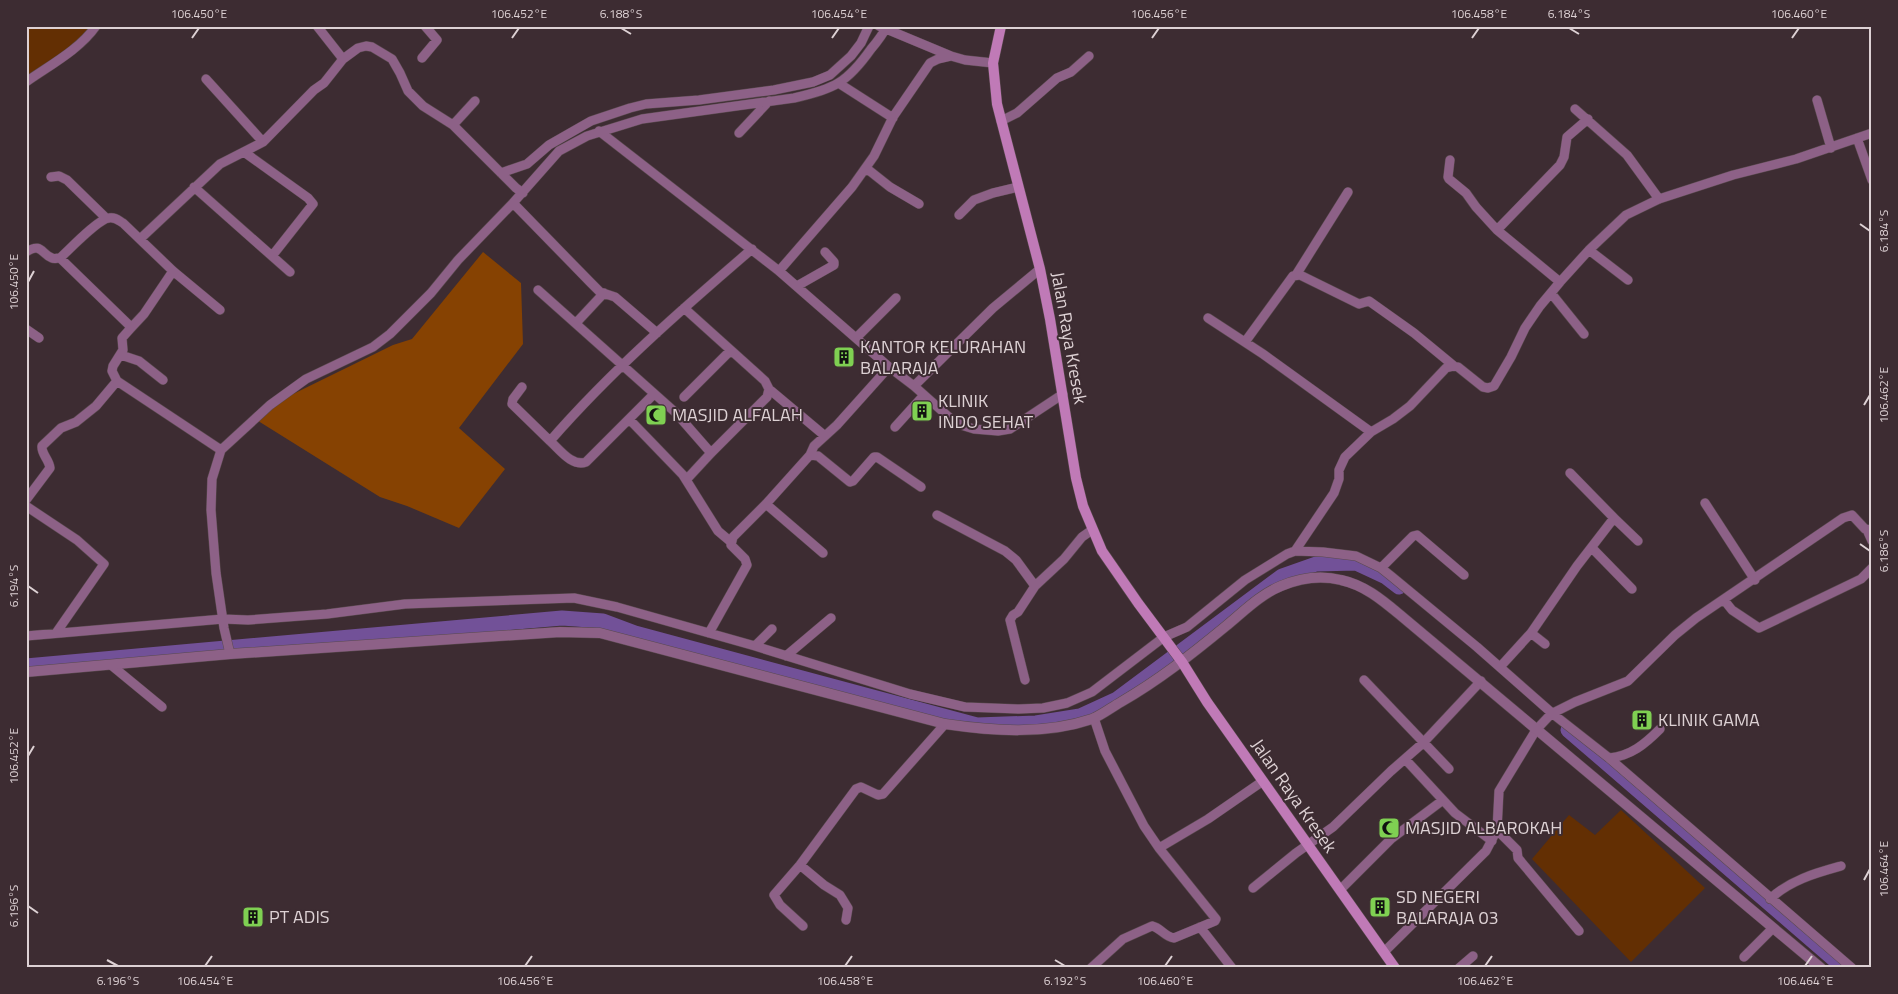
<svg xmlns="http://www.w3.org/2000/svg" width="1898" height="994" font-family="'Titillium Web',sans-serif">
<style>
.green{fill:#632f03}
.forest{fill:#864202}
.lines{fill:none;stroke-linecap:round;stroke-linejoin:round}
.river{stroke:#725198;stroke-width:15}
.minor-casing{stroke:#5a4a4f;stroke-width:10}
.tertiary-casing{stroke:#5a4a4f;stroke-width:11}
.secondary-casing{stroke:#5a4a4f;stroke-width:11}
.minor{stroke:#8d6187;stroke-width:9}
.tertiary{stroke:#8d6187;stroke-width:10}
.secondary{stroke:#c07ab7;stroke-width:10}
.ticks{fill:none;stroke:#ddd1d4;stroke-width:2}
.labels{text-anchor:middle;stroke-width:4;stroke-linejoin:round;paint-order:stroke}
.street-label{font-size:18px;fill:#ddd1d4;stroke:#3d2c32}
.poi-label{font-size:18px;fill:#ddd1d4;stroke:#3d2c32;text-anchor:start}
.neatline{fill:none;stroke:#ddd1d4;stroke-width:2}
.ticks-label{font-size:12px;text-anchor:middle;fill:#ddd1d4}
</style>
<rect width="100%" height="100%" fill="#3d2c32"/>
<path class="green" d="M26 26H93L79 44 26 82Z
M1621 810 1705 888 1631 962 1532 859 1569 815 1595 835Z"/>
<path class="forest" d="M483 252 521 283 523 344 459 428 505 469 459 528 407 506 380 497 255 419 287 397 393 345 412 339Z"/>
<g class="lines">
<path class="river" d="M26 666 562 618 603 621 635 633 977 725 1036 723 1080 716 1117 699 1282 576 1316 564 1356 563 1386 577 1399 587
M1568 730 1844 968"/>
<g class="minor-casing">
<path id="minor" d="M317 26 343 59 358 48 366 46 372 47 392 59 400 73 408 91 423 106 453 125 516 188 523 193
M879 26 951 56 965 60 993 63
M422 58 437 40 425 26
M206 79 263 142
M26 82C50 65 79 50 96 26
M840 84 893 118
M1817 100 1831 148
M1575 109 1627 155 1659 199
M1001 121 1017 113 1057 78 1071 72 1089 56
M453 125 475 101
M599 131 779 271 889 367 914 386 950 418 961 425 974 429 998 431 1010 429 1063 394
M739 133 769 101
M1857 138 1872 180
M244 152 308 198 313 204 272 256
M1450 160 1448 177 1449 179 1466 193 1476 207 1497 230 1560 282
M866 168 890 187 919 204
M501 173 527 164 549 145 591 121 630 108 646 104 699 100 774 90 813 82 830 75 851 56 861 43 869 26
M51 177 59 176 67 180 106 218
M194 187 290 272
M513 203 591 283 600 292 615 297 657 333
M959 215 974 200 993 193 1018 187
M1497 230 1560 165 1564 157 1567 137 1588 119
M140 239 220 164 263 142 314 90 324 83 343 59
M1589 250 1628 280
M26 252C42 242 41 254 52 258 54 259 57 258 60 258L129 325 130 329 122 338 123 350 113 366 112 371 117 381 221 450
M60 258C69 250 98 219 109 218 115 217 118 220 123 223L173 271 220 310
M779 271 852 187 874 156 893 117 930 63 938 59 951 56
M1296 275 1348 192
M797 286 834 265V262L825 252
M538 290 676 413 711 453 767 397 769 389 765 381 684 308
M1551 293 1584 334
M1208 318 1263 354 1371 432 1345 457 1339 470V479L1334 493 1295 551
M576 323 604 293
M26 329 39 338
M130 329 144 314 173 271
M856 338 896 298
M1245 342 1293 276 1300 275 1359 304 1369 301 1414 333 1454 366
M121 355 139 361 163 380
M914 386 993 308 1040 269
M522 387 513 399 512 404 550 441C611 371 681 310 752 249
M769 389 825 436
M684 397 730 351
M629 419 683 475 718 531 731 542
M895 427 924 395
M1371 432 1393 419 1410 406 1446 368 1454 366 1458 367 1483 387 1488 388 1494 386 1511 357 1525 328 1540 306 1560 282 1589 250 1626 215 1659 199 1733 175 1796 159 1872 133
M550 441C560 450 572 467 586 462L654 394
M810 455 814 446 837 425 889 367
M1570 473 1614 518
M686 480 711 453
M26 500 50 468C49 459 41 454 42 446L61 428 76 422 96 406 117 381
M1705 503 1755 580
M766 504 823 553
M26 506 77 540 104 564 56 633
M937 515 1005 551 1016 560 1035 586
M1867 530 1872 541
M1592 548 1632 589
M1381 568 1413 536 1417 535 1464 575
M1724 600 1732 610 1759 628 1861 579 1872 568
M709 633 747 565 745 559 731 545 733 537 766 504 810 455 818 456 850 482 853 481 874 457H877L921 487
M1531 633 1545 644
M26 636 223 619 248 620 327 614 405 604 574 598 617 607 755 646 910 694 965 707 1019 709 1043 708 1067 703 1092 692 1164 637 1187 627 1245 580 1287 554 1295 551 1323 552 1356 556 1381 568 1391 576 1477 647 1553 714 1609 758 1852 968
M755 646 772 629
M230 654 224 628 216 573 211 510 212 479 221 450 270 405 306 379 373 347 390 334 431 293 458 260 513 203 559 151 587 136 642 119 794 98C834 89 847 83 871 49 877 42 883 34 887 26
M786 656 831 618
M111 665 162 707
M1500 667 1531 633 1577 566 1614 518 1638 541
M1025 680 1010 620 1013 615 1018 612 1035 586 1064 559 1082 537 1092 530
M1364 680 1449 769
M1609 758C1631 756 1645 744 1660 729
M1405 759 1455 813 1492 841
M1497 830 1517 850 1518 858 1579 931
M1159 848 1208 819 1263 781
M800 865 824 885 840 895 848 908 846 920
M1253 888 1296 853 1333 827 1391 771 1423 743 1481 681
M1340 890 1391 839 1443 800
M1770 899C1790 880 1816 873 1841 866
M803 926 780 905 774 895 800 865 856 789 861 787 878 795 883 794 945 724
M1200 927 1232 968
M1384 952 1486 851 1497 830 1499 791 1536 730 1551 714 1575 702 1628 681 1675 635 1696 618 1843 518 1852 515 1865 529 1872 530
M1744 957 1773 928
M1091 968 1123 939 1152 926C1161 928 1165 937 1174 938L1215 921 1216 919 1159 848 1144 826 1105 751 1094 718
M1459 968 1473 956"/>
</g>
<g class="tertiary-casing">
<path id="tertiary" d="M26 672 230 654 560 632 600 633 945 724C993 731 1045 735 1092 719 1102 715 1112 707 1121 702 1159 680 1192 654 1226 626 1243 612 1261 594 1281 586 1300 578 1321 575 1341 580 1364 585 1381 599 1399 614L1821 968"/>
</g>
<g class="secondary-casing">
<path id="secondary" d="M1001 26 993 63 997 104 1040 269 1050 319 1076 478 1083 506 1102 551 1138 603 1182 662 1207 702 1395 968"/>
</g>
<use href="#minor" class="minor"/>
<use href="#tertiary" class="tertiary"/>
<use href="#secondary" class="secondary"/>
</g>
<path class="ticks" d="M621 28 631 34M1569 28 1579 34M192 38 199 28M512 38 519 28M832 38 839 28M1152 38 1159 28M1472 38 1479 28M1792 38 1799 28M1860 224 1870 231M28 282 34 271M1864 405 1870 395M1860 544 1870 551M28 586 38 593M28 756 34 746M1864 880 1870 869M28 906 38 913M107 960 118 966M1055 960 1065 966M205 966 212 956M525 966 532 956M845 966 852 956M1165 966 1172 956M1485 966 1492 956M1805 966 1812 956"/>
<defs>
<g id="building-square" transform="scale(1.125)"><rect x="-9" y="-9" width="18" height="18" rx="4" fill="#7fd052" stroke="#3d2c32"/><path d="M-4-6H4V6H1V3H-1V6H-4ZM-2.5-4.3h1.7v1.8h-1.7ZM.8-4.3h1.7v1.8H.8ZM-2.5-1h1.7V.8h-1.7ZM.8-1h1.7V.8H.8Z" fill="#111"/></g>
<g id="mosque-square" transform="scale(1.125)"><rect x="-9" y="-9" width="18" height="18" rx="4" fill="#7fd052" stroke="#3d2c32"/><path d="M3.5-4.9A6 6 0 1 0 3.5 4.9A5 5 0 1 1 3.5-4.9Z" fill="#111"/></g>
</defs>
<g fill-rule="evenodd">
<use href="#building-square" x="844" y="357"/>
<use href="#building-square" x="922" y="411"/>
<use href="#mosque-square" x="656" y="415"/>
<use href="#building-square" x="1642" y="720"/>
<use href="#mosque-square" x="1389" y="828"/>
<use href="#building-square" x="1380" y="907"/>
<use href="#building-square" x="253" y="917"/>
</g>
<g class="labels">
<g class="street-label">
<text transform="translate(1069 338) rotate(80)" y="6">Jalan Raya Kresek</text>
<text transform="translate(1294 796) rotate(55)" y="6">Jalan Raya Kresek</text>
</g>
<g class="poi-label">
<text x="860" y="353">KANTOR KELURAHAN<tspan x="860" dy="21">BALARAJA</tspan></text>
<text x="938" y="407">KLINIK<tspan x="938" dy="21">INDO SEHAT</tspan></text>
<text x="672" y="421">MASJID ALFALAH</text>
<text x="1658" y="726">KLINIK GAMA</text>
<text x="1405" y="834">MASJID ALBAROKAH</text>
<text x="1396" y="903">SD NEGERI<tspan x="1396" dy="21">BALARAJA 03</tspan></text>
<text x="269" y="923">PT ADIS</text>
</g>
</g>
<rect width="1898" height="994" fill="none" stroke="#3d2c32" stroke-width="55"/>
<rect x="28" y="28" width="1842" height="938" class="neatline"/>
<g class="ticks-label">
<text x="199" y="18">106.450°E</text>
<text x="519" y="18">106.452°E</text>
<text x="621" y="18">6.188°S</text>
<text x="839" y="18">106.454°E</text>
<text x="1159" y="18">106.456°E</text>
<text x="1479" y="18">106.458°E</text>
<text x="1569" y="18">6.184°S</text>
<text x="1799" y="18">106.460°E</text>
<text transform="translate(1884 231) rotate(-90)" y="4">6.184°S</text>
<text transform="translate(14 282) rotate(-90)" y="4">106.450°E</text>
<text transform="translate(1884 395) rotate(-90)" y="4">106.462°E</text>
<text transform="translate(1884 551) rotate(-90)" y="4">6.186°S</text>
<text transform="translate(14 586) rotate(-90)" y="4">6.194°S</text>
<text transform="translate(14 756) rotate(-90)" y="4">106.452°E</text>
<text transform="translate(1884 869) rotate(-90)" y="4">106.464°E</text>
<text transform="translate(14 906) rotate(-90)" y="4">6.196°S</text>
<text x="118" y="985">6.196°S</text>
<text x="205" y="985">106.454°E</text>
<text x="525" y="985">106.456°E</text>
<text x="845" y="985">106.458°E</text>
<text x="1065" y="985">6.192°S</text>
<text x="1165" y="985">106.460°E</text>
<text x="1485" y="985">106.462°E</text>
<text x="1805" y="985">106.464°E</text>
</g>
</svg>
